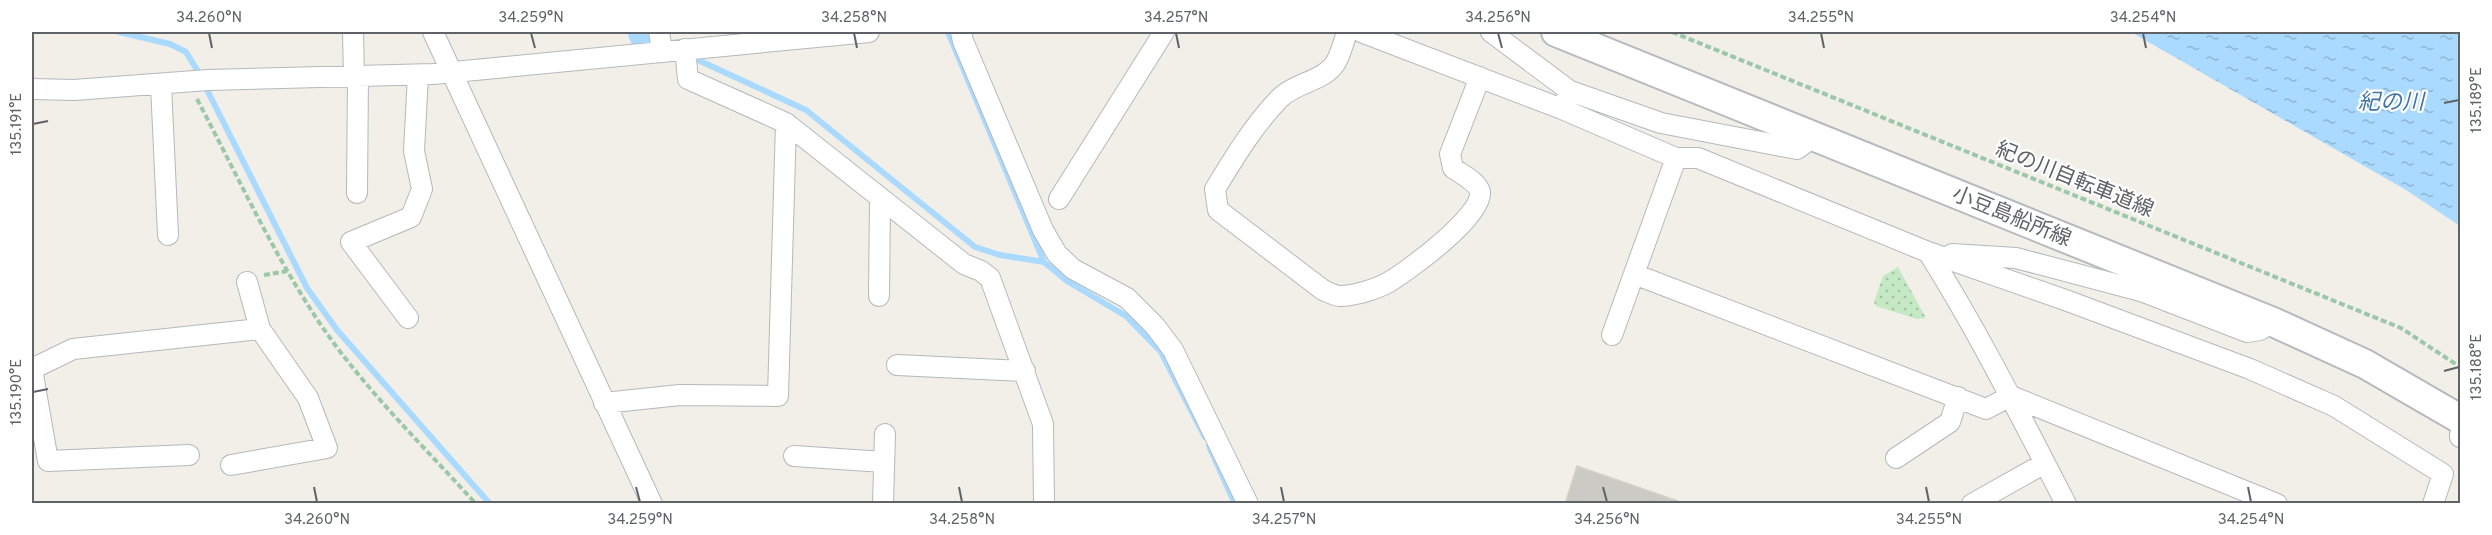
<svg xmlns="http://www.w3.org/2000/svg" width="2492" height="535" font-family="Overpass,'Noto Sans JP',sans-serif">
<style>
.park{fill:url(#park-dots)}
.water{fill:url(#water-ripples)}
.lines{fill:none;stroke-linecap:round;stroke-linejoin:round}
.stream{stroke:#aadaff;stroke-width:6}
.river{stroke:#aadaff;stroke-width:34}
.building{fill:#cccac5;stroke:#d6d1c6;stroke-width:1.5}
.minor-casing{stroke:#b5b8bc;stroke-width:22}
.secondary-casing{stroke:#b6babf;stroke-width:32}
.path{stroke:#9cc7a9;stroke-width:4;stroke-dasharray:6 3;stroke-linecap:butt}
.minor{stroke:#fff;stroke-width:20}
.secondary{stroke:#fff;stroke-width:28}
.ticks{fill:none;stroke:#5f6368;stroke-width:2}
.labels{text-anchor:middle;stroke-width:4.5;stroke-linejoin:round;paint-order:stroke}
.street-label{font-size:21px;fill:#5f6368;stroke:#fff}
.water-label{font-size:22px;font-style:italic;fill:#4174aa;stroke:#fff}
.neatline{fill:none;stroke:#5f6368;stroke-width:2}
.ticks-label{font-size:15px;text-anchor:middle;fill:#5f6368}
</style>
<defs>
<pattern id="park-dots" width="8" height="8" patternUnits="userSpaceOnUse" patternTransform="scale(1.5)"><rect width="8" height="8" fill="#c5e8c5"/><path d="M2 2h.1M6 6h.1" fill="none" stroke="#a3c0a4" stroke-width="1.8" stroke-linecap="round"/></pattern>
<pattern id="water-ripples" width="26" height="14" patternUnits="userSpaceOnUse" patternTransform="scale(1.5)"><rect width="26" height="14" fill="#aadaff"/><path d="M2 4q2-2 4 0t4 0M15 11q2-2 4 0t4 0" fill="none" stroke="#8eb4d2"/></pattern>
</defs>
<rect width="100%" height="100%" fill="#f1efe8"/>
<path class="park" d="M1898 267 1926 318 1917 319 1876 306 1874 302 1883 276Z"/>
<path class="water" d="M2131 32H2460V226L2406 190Z"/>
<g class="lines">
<path class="stream" d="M119 32 170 44 186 52 197 70 307 288 337 330 490 504
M948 32 1044 262 1067 281 1126 316 1161 352 1205 437
M698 60 806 110 975 247 1000 255 1044 262
M1209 446 1235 504"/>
<path class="river" d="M645 32 648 39"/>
</g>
<path class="building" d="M1577 466 1678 501V504H1565Z"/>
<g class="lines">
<g class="minor-casing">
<path id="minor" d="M353 32 354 77
M433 32 652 504
M659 32 662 51
M961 32 963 41 1043 230 1057 254 1073 269 1127 298 1155 326 1173 350 1248 504
M1347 32C1344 41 1341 53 1336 62 1324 82 1295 82 1279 99 1253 126 1234 158 1215 189L1218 210 1323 290C1328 292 1335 296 1340 296 1354 296 1377 289 1389 282 1409 270 1483 216 1480 192 1478 182 1461 174 1453 168L1450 154 1480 77
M1361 32 1562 109 1676 158H1698L1928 252 2068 301 2250 369 2334 406 2443 474 2433 504
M1491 32 1570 91 1565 102
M685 49 688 79 786 123 964 264 981 271 990 278 1043 424 1044 504
M161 85 168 235
M32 89 74 90 208 80 433 74 869 32
M1570 91 1661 123 1797 149 1815 136
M1676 158 1634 274 1986 409 2011 396 2277 504
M357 193 358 77
M1059 199 1164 32
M1928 252C1979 333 2022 419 2066 504
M1952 254 2016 258 2141 291 2247 332 2260 330 2273 322
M879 296 880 199
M408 318 351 242 411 217 422 189 414 151 418 75
M1612 335 1634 274
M897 365 1025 371
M32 369 73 349 260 329 247 282
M32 369 48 461 189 455
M604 403 680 395 778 396 786 123
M2460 434V437
M794 456 884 462
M1896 458 1950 422 1958 397
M231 465 327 448 308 398 260 329
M883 504 885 434
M1972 504 2045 463"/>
</g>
<g class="secondary-casing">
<path id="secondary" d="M1556 32 2273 322 2365 364 2460 419"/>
</g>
<path class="path" d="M1672 32 2401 328 2460 367
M197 99C235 171 269 245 313 313 358 383 420 442 476 504
M264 275 287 271"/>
<use href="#minor" class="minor"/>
<use href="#secondary" class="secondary"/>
</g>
<path class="ticks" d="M209 33 212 48M531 33 535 48M854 33 857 48M1176 33 1179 48M1498 33 1502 48M1821 33 1824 48M2143 33 2146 48M2444 103 2459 100M33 124 48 121M2444 371 2459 367M33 392 48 389M314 487 317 502M636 487 640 502M959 487 962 502M1281 487 1284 502M1603 487 1607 502M1926 487 1929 502M2248 487 2251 502"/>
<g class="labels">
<g class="street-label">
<text transform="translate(2075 179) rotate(22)" y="7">紀の川自転車道線</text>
<text transform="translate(2012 216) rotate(22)" y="7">小豆島船所線</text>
</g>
<g class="water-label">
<text x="2391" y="109">紀の川</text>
</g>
</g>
<rect width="2492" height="535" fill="none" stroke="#ffffff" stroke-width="66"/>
<rect x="33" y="33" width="2426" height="469" class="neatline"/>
<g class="ticks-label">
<text x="209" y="22">34.260°N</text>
<text x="531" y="22">34.259°N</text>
<text x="854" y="22">34.258°N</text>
<text x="1176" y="22">34.257°N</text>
<text x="1498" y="22">34.256°N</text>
<text x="1821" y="22">34.255°N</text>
<text x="2143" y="22">34.254°N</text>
<text transform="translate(2476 100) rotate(-90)" y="5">135.189°E</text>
<text transform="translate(16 124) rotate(-90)" y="5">135.191°E</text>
<text transform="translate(2476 367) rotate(-90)" y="5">135.188°E</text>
<text transform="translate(16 392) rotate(-90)" y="5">135.190°E</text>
<text x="317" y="524">34.260°N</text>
<text x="640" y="524">34.259°N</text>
<text x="962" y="524">34.258°N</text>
<text x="1284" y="524">34.257°N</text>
<text x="1607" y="524">34.256°N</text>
<text x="1929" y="524">34.255°N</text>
<text x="2251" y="524">34.254°N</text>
</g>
</svg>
